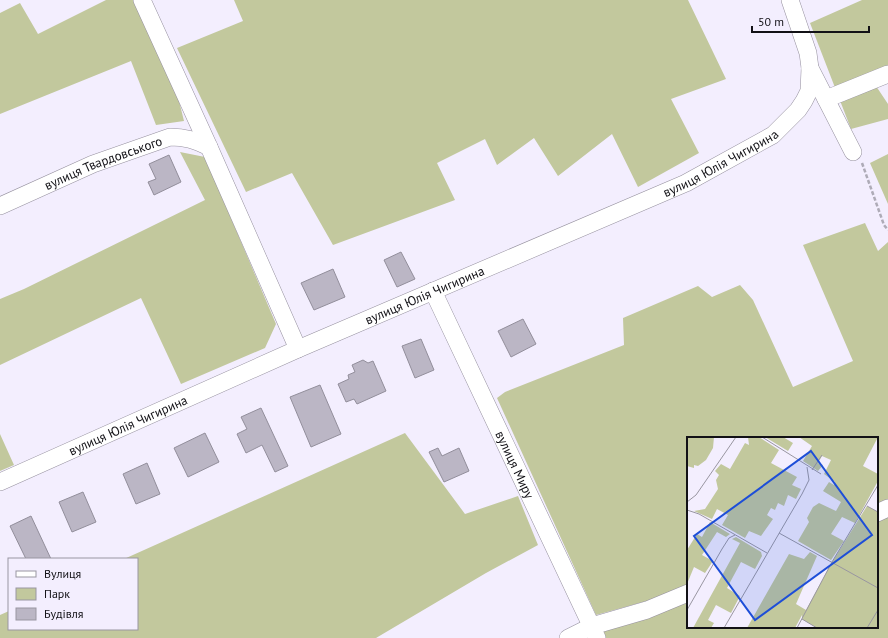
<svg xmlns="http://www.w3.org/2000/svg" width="888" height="638" font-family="'PT Sans',sans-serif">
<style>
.green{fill:#c2c89d}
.building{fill:#bbb6c5;stroke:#928e9b}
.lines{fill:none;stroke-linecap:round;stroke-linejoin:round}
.minor-casing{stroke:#96919f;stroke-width:18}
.path{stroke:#aeabb7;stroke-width:2.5;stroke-dasharray:4 2;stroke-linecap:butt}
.minor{stroke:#fff;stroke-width:17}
.labels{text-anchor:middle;stroke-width:3.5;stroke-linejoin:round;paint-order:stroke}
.street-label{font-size:13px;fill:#121116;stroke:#f3eefe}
.inset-road{fill:none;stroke:#9996a1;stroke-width:1}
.view{fill:#1d4ed8;fill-opacity:0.15;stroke:#1d4ed8;stroke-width:2}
.inset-edge{fill:none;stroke:#121116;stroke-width:2}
</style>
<rect width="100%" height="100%" fill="#f3eefe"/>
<path class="green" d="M106 0H134L176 89 184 121 156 125 131 61 0 114V13L20 3 38 34Z
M234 0H688L726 79 671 99 699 153 638 187 612 134 558 176 534 138 497 165 485 139 437 163 455 200 333 245 292 173 246 192 177 48 243 21Z
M862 0H888V81L876 86 888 104V119L851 129 810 23Z
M180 152 205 157 276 324 265 348 181 384 141 298 0 365V299L24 289 205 200Z
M888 154V204L870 163Z
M865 223 878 251 888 242V502L877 506V438H688V488L686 489 688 493V584L665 596 596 615 497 398 505 392 624 345 623 318 698 286 712 297 740 285 753 300 793 387 853 361 803 245Z
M405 433 465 514 518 496 538 545 486 573 376 638H0V615L9 611V629H137V559H124Z
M0 434 14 465 0 471Z
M888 508V638H568L688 593V627H877V513Z"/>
<path class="building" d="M169 155 181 182 154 195 148 182 156 179 149 164Z
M401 252 415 279 397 287 384 260Z
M333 269 345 297 314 310 301 283Z
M523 319 536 344 511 357 498 331Z
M421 339 434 370 415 378 402 346Z
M363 360 368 363 373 361 386 391 357 404 354 399 346 402 338 384 349 379 348 375 355 372 352 365Z
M320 385 341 434 311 447 290 397Z
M261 408 288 466 275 472 262 445 246 453 237 434 247 429 241 417Z
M205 433 219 462 188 477 174 448Z
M438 448 442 456 459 448 469 471 444 482 429 452Z
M147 463 160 494 136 504 123 474Z
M83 492 96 522 72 532 59 502Z
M31 516 51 559H26L10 526Z"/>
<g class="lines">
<g class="minor-casing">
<g id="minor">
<path d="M142 0 209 147 298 349"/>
<path d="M790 0 808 53 810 68 853 152"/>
<path d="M826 99 888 74"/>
<path id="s1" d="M0 206 93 164 170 137C185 137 195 140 209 147"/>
<path id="s2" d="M433 291 597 638"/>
<path id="s3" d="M0 482 298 349 686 183 773 135 798 110 804 101 809 91 810 68"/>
<path d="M877 513 888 508"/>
<path d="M568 638 592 626 647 610 688 593"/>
</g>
</g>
<path class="path" d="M862 163 884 225 888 230"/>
<use href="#minor" class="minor"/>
</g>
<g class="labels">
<g class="street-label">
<text dy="5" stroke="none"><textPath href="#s3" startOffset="788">вулиця Юлія Чигирина</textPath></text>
<text dy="5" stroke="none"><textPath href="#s1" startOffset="112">вулиця Твардовського</textPath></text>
<text dy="5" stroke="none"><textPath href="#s3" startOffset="464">вулиця Юлія Чигирина</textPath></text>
<text dy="5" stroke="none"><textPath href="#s3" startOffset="140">вулиця Юлія Чигирина</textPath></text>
<text dy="5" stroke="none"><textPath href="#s2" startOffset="192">вулиця Миру</textPath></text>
</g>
</g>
<g transform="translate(687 437)">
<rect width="191" height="191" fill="#f3eefe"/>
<path d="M0 0H27L26 11 19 23 11 29 7 28V31L0 29ZM61 0H72L92 13 84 26 110 40 105 48 114 52 109 62 101 58 97 69 91 66 88 73 84 71 80 78 86 82 74 99 62 94 58 101 35 88 41 78 30 72 25 82 7 74 18 72 31 52 29 43 32 38 28 34 34 27 43 32 58 6 62 8ZM78 0H96L106 6 101 14ZM112 0H191L176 29 191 37V44L168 86 155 80 144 97 157 104 144 123 111 104 122 85 120 81 126 70 132 66 149 74 154 65 136 54 142 45 147 48 148 45 137 37 144 23 135 19 131 26 136 28 131 34 116 24 125 9ZM180 69 191 75V191H130L115 182V178L108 191H60L102 117 117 122 123 115 130 119 109 167 119 173 145 125ZM23 85 43 97 39 100 30 95 15 118 26 124 18 136 7 130 0 147V113L10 97 15 100ZM49 100 74 115 75 119 68 132 54 125 40 151 53 159 44 176 29 168 21 183 27 186 24 191H6L53 106 45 102Z" fill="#c2c89d"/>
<path class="inset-road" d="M75 0 134 37M125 33 135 18M0 65 9 58 49 0M180 69 191 75M0 73 12 77 80 116M92 96 191 151M0 173 35 112 42 101 48 98M115 182 130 191M37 191 115 57 122 43 120 30M110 191 145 125 191 48M180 191 191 173"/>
<path class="view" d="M124 14 185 98 68 183 7 99Z"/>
<rect width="191" height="191" class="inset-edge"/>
</g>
<rect x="8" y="558" width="130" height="72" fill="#f3eefe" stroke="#9996a1"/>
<rect x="16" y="571" width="20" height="6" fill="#ffffff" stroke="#9996a1"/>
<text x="44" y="578" font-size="12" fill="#121116">Вулиця</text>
<rect x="16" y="588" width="20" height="12" fill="#c2c89d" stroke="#9996a1"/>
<text x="44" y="598" font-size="12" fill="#121116">Парк</text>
<rect x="16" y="608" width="20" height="12" fill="#bbb6c5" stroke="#9996a1"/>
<text x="44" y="618" font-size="12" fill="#121116">Будівля</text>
<path d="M752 26v6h117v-6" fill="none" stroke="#121116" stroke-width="2"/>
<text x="758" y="26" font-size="12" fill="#121116" stroke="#f3eefe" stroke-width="3" paint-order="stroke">50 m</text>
</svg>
